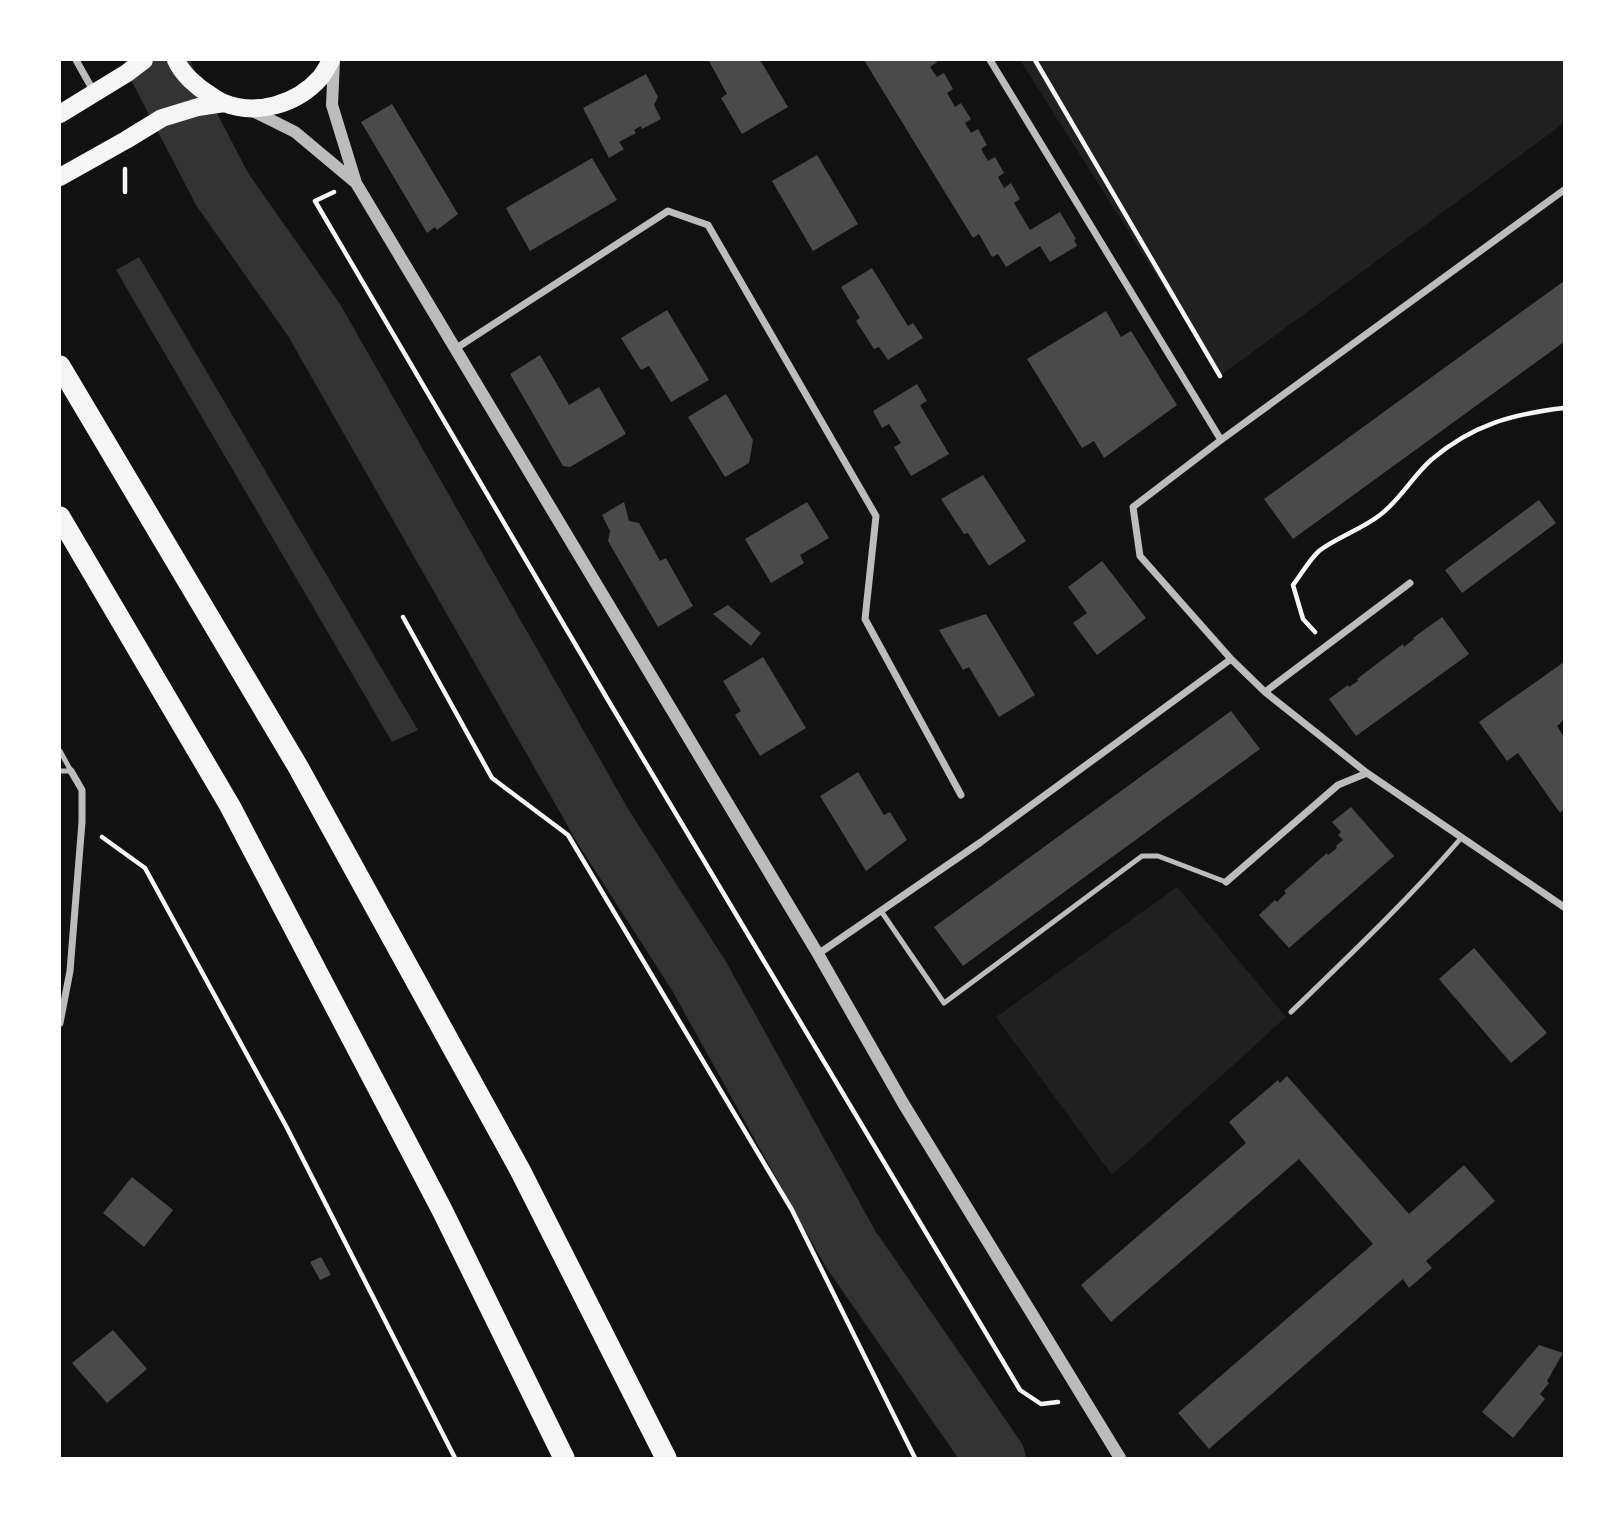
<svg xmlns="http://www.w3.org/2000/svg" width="1624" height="1518" font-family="Montserrat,sans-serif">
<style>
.green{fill:#202020}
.water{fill:#333}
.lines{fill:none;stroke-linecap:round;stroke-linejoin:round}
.river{stroke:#333;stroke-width:61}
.building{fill:#4a4a4a}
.path{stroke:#f5f5f5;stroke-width:4.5}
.service{stroke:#bcbcbc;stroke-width:5}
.minor{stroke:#bcbcbc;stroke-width:7}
.tertiary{stroke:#bcbcbc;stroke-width:12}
.primary{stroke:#f5f5f5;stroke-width:18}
.motorway{stroke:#f5f5f5;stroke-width:21}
</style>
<rect width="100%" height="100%" fill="#111"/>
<path class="green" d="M1020 60H1564V123L1220 376Z
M1177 887 1286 1017 1112 1175 996 1017Z"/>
<path class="water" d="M139 257 418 730 392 742 116 270Z"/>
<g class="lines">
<path class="river" d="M155 60 222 189 314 320 604 828 699 976 850 1248 995 1458"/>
</g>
<path class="building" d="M711 60H760L788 107 742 134 721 98 727 94 709 61Z
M864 60H936L937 62 930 67 937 77 944 73 953 89 947 93 955 107 961 103 971 119 965 123 971 133 978 129 987 145 981 149 988 161 995 157 1004 173 998 177 1004 188 1011 183 1020 199 1014 203 1030 230 1060 212 1076 239 1074 240 1077 246 1050 262 1040 246 1006 267 998 254 992 257 979 234 973 238Z
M646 74 658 97 654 105 661 119 642 129 641 126 634 130 636 133 619 142 624 149 609 158 583 108Z
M392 104 458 214 437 230 435 227 427 233 361 122Z
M817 155 858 224 813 251 772 181Z
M592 158 617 200 530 251 506 208Z
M872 268 908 326 913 323 923 338 888 360 879 347 874 349 856 321 860 318 841 287Z
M1564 281V342L1293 539 1264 499Z
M667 310 709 380 671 402 649 366 641 370 621 338Z
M1106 311 1121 337 1131 331 1177 405 1104 458 1094 441 1082 448 1027 359Z
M540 355 569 405 599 387 626 434 570 467 563 466 510 374Z
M917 384 927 401 920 405 949 454 911 476 894 447 901 443 889 424 882 428 873 411Z
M726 394 753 440 749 463 725 477 688 417Z
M983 475 1026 541 989 566 968 533 964 534 941 499Z
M1539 500 1556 523 1462 593 1445 570Z
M624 502 629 521 639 523 660 561 666 558 693 606 658 627 608 541 610 531 602 515Z
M807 502 829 538 800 555 804 563 771 583 745 539Z
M1102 561 1146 618 1097 655 1073 623 1087 613 1068 587Z
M728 605 761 633 751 646 713 614Z
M986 614 1035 695 999 717 969 667 963 670 939 630Z
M1442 617 1469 654 1356 736 1329 699 1348 685 1349 687 1358 681 1357 679 1403 644 1404 647 1414 639 1413 638Z
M763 657 806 728 760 756 735 715 741 711 723 681Z
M1564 662V720L1557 726 1564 737V809L1560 813 1518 753 1507 761 1479 722Z
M1231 711 1260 749 963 966 934 927Z
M858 772 884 815 890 812 907 840 866 871 820 796Z
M1351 807 1394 856 1289 948 1259 915 1275 900 1277 902 1286 893 1284 891 1327 853 1328 855 1337 848 1336 846 1343 840 1338 835 1341 832 1332 822Z
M1474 948 1547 1033 1511 1063 1439 979Z
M1287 1076 1409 1214 1464 1165 1495 1201 1426 1261 1432 1268 1409 1288 1403 1279 1209 1449 1178 1413 1373 1244 1299 1159 1111 1322 1081 1285 1246 1143 1229 1122 1278 1080 1280 1083Z
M132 1177 173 1210 144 1247 103 1213Z
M321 1257 331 1275 320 1280 310 1262Z
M113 1330 147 1369 107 1403 72 1363Z
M1539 1345 1563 1353 1547 1381 1549 1383 1540 1394 1545 1399 1513 1438 1482 1412Z"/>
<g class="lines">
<path class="path" d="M1035 60 1220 376
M125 192V169
M334 192 315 201 608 700 1020 1390 1041 1404 1058 1402
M403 617 492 778 568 835 792 1210 915 1458
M1315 632 1303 619 1293 585C1301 575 1309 560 1319 551 1336 538 1362 529 1380 515 1400 500 1412 477 1431 460 1472 425 1512 414 1564 408
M102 837 145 868 286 1126 455 1458"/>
<path class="service" d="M60 751 71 771
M60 771H71
M881 911 944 1003 1142 856H1158L1226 882
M1291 1012C1350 955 1409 899 1462 837"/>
<path class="minor" d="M76 60 94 92
M990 60 1221 440
M1564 190 1221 440 1133 507 1140 556 1231 659 1265 692 1367 773 1564 907
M455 349 668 211 708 225 876 516 865 619 961 795
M1265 692 1410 583
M1226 882 1338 785 1367 773
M818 954 981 842 1231 659
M60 1023 70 971 82 822V790L71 771"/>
<path class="tertiary" d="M334 60 332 105 356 183 818 954 903 1103 1120 1458
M251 110 295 132 356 183"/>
<path class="primary" d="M176 60C182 74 197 87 210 95 214 98 219 101 224 103 257 116 297 104 320 78 324 73 328 66 331 60
M60 114 127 73 144 60
M60 177 126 140 162 118 198 107 224 103"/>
<path class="motorway" d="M60 366 297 765 520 1170 666 1458
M60 517 230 806 442 1210 564 1458"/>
</g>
<rect width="1624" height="1518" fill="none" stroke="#ffffff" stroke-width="122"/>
</svg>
